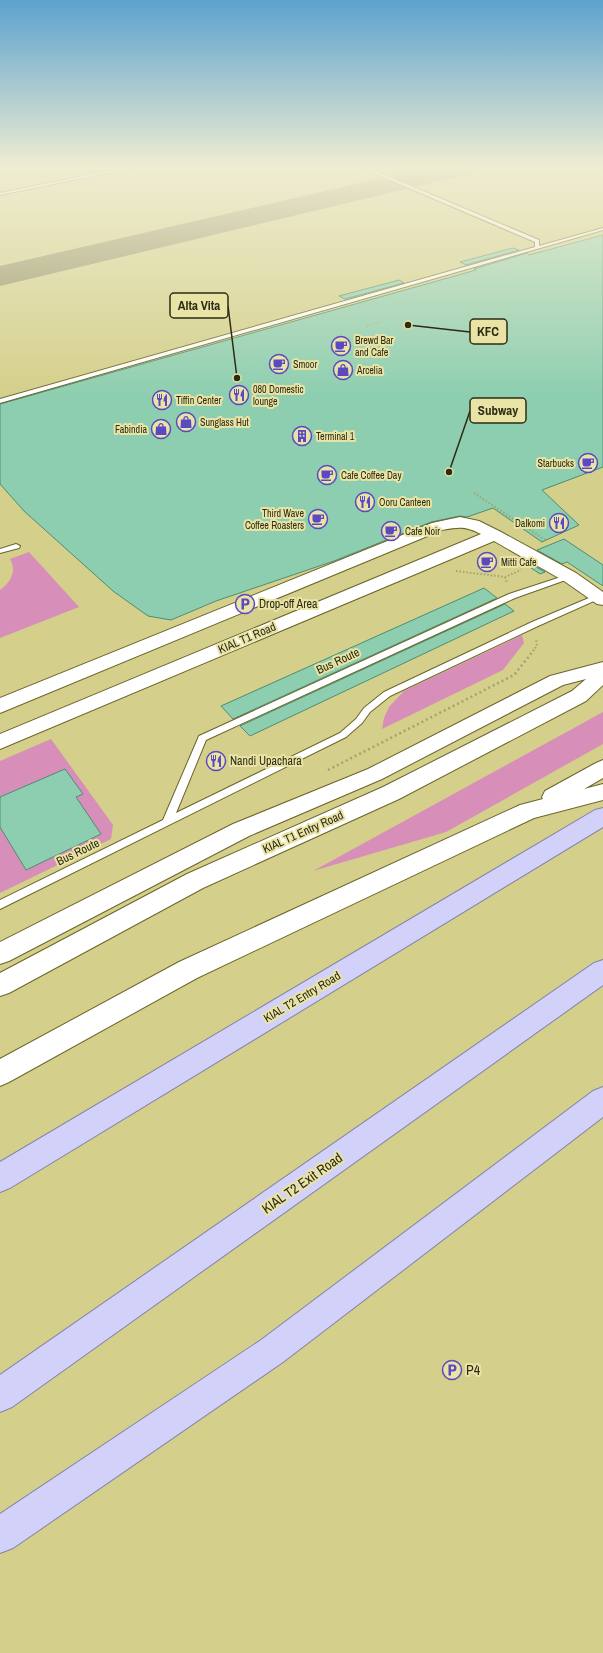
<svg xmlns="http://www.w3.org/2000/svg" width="603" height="1653" font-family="'Archivo Narrow',sans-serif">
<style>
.built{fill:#d4cf8a}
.green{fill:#d78fb9}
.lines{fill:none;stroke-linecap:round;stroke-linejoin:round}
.taxiway{fill:#908c60;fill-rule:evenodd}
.building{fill:#8dceb0;stroke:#4d8d71}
.service-casing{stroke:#6b652b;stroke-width:2}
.secondary-casing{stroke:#6b652b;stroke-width:2}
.primary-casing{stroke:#8483a7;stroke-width:2}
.path-far2{stroke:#a5a270;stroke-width:1.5;stroke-dasharray:1 2;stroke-linecap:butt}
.path-far1{stroke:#a5a270;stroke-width:2;stroke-dasharray:1.5 2;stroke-linecap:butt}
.path{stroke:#a5a270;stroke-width:2.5;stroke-dasharray:2 3;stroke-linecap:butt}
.service{fill:#fff;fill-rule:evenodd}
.secondary{fill:#fff;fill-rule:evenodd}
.primary{fill:#d1d1fa;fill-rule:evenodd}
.labels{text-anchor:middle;stroke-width:4;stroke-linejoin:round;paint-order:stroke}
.far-poi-label{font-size:10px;fill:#2d2b13;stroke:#e9e4a6;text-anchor:start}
.poi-label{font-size:12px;fill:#2d2b13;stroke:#e9e4a6;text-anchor:start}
.street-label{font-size:12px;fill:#2d2b13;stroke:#e9e4a6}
.near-street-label{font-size:14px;fill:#2d2b13;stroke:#e9e4a6}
.near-poi-label{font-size:14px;fill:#2d2b13;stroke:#e9e4a6;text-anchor:start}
.leader{fill:none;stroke:#2d2b13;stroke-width:1.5}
.callout-dot{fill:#2d2b13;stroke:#e9e4a6;stroke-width:1.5}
.callout{fill:#e9e4a6;stroke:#2d2b13;stroke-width:1.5}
.callout-label{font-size:13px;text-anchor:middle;font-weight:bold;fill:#2d2b13}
</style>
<rect width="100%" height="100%" fill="#dbd79a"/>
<path class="built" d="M0 165H603V1653H0Z"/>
<path class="green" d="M29 552 79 607 0 638V590C11 582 17 571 10 559Z
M522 635 524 643 503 670 382 729 384 718 389 707 404 691Z
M603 712V744L446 832 313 871Z
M51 739 113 825 111 839 0 893V761Z"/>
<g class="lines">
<path class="taxiway" d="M438 165H486L482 170 473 173 0 286V266Z"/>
</g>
<path class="building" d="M603 235V467L542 490 579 525 542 542 493 508 467 517 460 516 431 522 334 561 216 601 171 620 148 616 113 591 24 511 0 484V404L476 270 474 269 527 253 529 255Z
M513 248 519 250 466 265 460 262Z
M399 280 404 283 345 299 339 296Z
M564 539 603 565V586L567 562 562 564 537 550Z
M520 558 545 572 540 574 518 559Z
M484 588 497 598 233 719 221 706Z
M505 604 514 611 250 736 240 726Z
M65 769 83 794 76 797 101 834 26 870 0 827V797Z"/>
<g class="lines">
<g class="service-casing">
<path id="service" d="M136 165H146L0 195V193Z
M361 165H366L378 172 539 240V246L603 228V230L0 403V399L535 247V242L376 174Z
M16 544 20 546 19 548 0 553V549Z
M567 575H570L574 577 515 598 206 740 176 813 340 733 356 719 364 708 384 692 532 622 596 595H602L603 597 538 626 390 696 370 712 362 723 346 737 0 909V900L163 820 199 736 509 594Z"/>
</g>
<g class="secondary-casing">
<path id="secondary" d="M460 517 479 521 501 532 576 573 603 592V605L597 604 564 581 494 541 0 749V734L481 534C465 526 460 527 442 530L0 713V698L432 523Z
M603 662V685L586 701 399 799 203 888 9 993 0 996V973L187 874 383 787 572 691 586 679 563 685 382 779 249 836 9 961 0 964V942L233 824 368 769 550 676Z
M603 760V778L584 789 603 784V800L534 818 197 978 9 1082 0 1086V1059L179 962 520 805 543 799 542 797 545 791 596 763Z"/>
</g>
<g class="primary-casing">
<path id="primary" d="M603 808V827L10 1188 0 1192V1162L595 810Z
M603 960V985L12 1407 0 1412V1375L594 963Z
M603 1087V1117L283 1362 13 1548 0 1553V1514L261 1340 593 1091Z"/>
</g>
<path class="path-far2" d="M367 326 380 322"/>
<path class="path-far1" d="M474 493 547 541
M456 571 505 577 521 570
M505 577 507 583
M533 651 537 646 536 639"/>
<path class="path" d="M328 770 514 675 534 650"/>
<use href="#service" class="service"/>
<use href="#secondary" class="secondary"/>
<use href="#primary" class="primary"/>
</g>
<linearGradient id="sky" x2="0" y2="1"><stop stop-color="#5ca2ce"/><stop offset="0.42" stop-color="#efedd2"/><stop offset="1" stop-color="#efedd2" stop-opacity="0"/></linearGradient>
<rect width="603" height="397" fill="url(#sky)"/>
<defs>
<g id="cafe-ring" transform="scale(1)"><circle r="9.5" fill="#e9e4a6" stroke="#5a49c1" stroke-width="1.5"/><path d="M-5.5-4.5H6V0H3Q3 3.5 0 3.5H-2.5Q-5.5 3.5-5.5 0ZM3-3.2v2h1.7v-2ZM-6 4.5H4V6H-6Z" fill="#5a49c1"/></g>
<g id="shop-ring" transform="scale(1)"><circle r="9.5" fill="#e9e4a6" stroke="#5a49c1" stroke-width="1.5"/><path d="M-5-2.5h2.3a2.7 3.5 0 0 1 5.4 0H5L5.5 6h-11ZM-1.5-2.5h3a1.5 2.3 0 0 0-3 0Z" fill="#5a49c1"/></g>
<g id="restaurant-ring" transform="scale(1)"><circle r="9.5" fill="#e9e4a6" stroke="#5a49c1" stroke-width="1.5"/><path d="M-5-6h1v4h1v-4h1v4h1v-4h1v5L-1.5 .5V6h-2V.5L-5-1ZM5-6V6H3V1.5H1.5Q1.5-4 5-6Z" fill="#5a49c1"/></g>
<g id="building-ring" transform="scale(1)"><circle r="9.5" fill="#e9e4a6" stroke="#5a49c1" stroke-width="1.5"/><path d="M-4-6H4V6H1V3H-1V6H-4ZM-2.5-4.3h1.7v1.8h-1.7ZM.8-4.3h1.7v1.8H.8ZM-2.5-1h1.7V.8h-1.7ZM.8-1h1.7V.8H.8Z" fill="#5a49c1"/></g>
<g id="parking-ring" transform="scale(1)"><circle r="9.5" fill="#e9e4a6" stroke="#5a49c1" stroke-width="1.5"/><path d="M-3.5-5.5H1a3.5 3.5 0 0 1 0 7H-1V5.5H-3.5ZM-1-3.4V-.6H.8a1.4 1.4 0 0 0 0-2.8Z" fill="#5a49c1"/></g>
</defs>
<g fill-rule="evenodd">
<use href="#cafe-ring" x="341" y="346"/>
<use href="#cafe-ring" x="279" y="364"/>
<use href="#shop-ring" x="343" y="370"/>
<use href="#restaurant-ring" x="239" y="395"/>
<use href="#restaurant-ring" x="162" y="400"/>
<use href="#shop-ring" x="186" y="422"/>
<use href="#shop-ring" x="161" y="429"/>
<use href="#building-ring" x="302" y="436"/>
<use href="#cafe-ring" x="588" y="463"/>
<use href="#cafe-ring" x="327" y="475"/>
<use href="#restaurant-ring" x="365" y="502"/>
<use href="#cafe-ring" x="318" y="519"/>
<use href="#restaurant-ring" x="559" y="523"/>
<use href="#cafe-ring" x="391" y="531"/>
<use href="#cafe-ring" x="487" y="562"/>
<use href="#parking-ring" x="245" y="604"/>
<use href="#restaurant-ring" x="216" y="761"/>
<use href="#parking-ring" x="452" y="1370"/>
</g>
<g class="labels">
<g class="far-poi-label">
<text x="355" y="344">Brewd Bar<tspan x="355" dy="12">and Cafe</tspan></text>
<text x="293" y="368">Smoor</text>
<text x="357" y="374">Arcelia</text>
<text x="253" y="393">080 Domestic<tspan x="253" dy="12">lounge</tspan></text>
<text x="176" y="404">Tiffin Center</text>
<text x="200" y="426">Sunglass Hut</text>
<text x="147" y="433" text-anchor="end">Fabindia</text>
<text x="316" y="440">Terminal 1</text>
<text x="574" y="467" text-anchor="end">Starbucks</text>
<text x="341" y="479">Cafe Coffee Day</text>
<text x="379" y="506">Ooru Canteen</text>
<text x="304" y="517" text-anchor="end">Third Wave<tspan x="304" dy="12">Coffee Roasters</tspan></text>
<text x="545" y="527" text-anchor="end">Dalkomi</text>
<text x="405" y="535">Cafe Noir</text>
<text x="501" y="566">Mitti Cafe</text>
</g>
<g class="poi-label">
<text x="259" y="608">Drop-off Area</text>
<text x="230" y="765">Nandi Upachara</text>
</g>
<g class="street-label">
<text transform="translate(247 638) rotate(-23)" y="4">KIAL T1 Road</text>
<text transform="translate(338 661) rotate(-25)" y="4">Bus Route</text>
<text transform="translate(303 832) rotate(-24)" y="4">KIAL T1 Entry Road</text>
<text transform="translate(78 852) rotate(-26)" y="4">Bus Route</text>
<text transform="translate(302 997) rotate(-31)" y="4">KIAL T2 Entry Road</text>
</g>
<g class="near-street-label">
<text transform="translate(302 1183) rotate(-35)" y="5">KIAL T2 Exit Road</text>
</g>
<g class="near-poi-label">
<text x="466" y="1375">P4</text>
</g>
</g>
<path class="leader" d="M237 378L228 306M408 325L470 332M449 472L470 411"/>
<g class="callout-dot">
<circle cx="237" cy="378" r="4"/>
<circle cx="408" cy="325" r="4"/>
<circle cx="449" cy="472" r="4"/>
</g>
<g class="callout">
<rect x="170" y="293" width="58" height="25" rx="4"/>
<rect x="470" y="319" width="37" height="25" rx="4"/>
<rect x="470" y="398" width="56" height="25" rx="4"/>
</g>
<g class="callout-label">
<text x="199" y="310">Alta Vita</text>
<text x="488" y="336">KFC</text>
<text x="498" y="415">Subway</text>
</g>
</svg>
